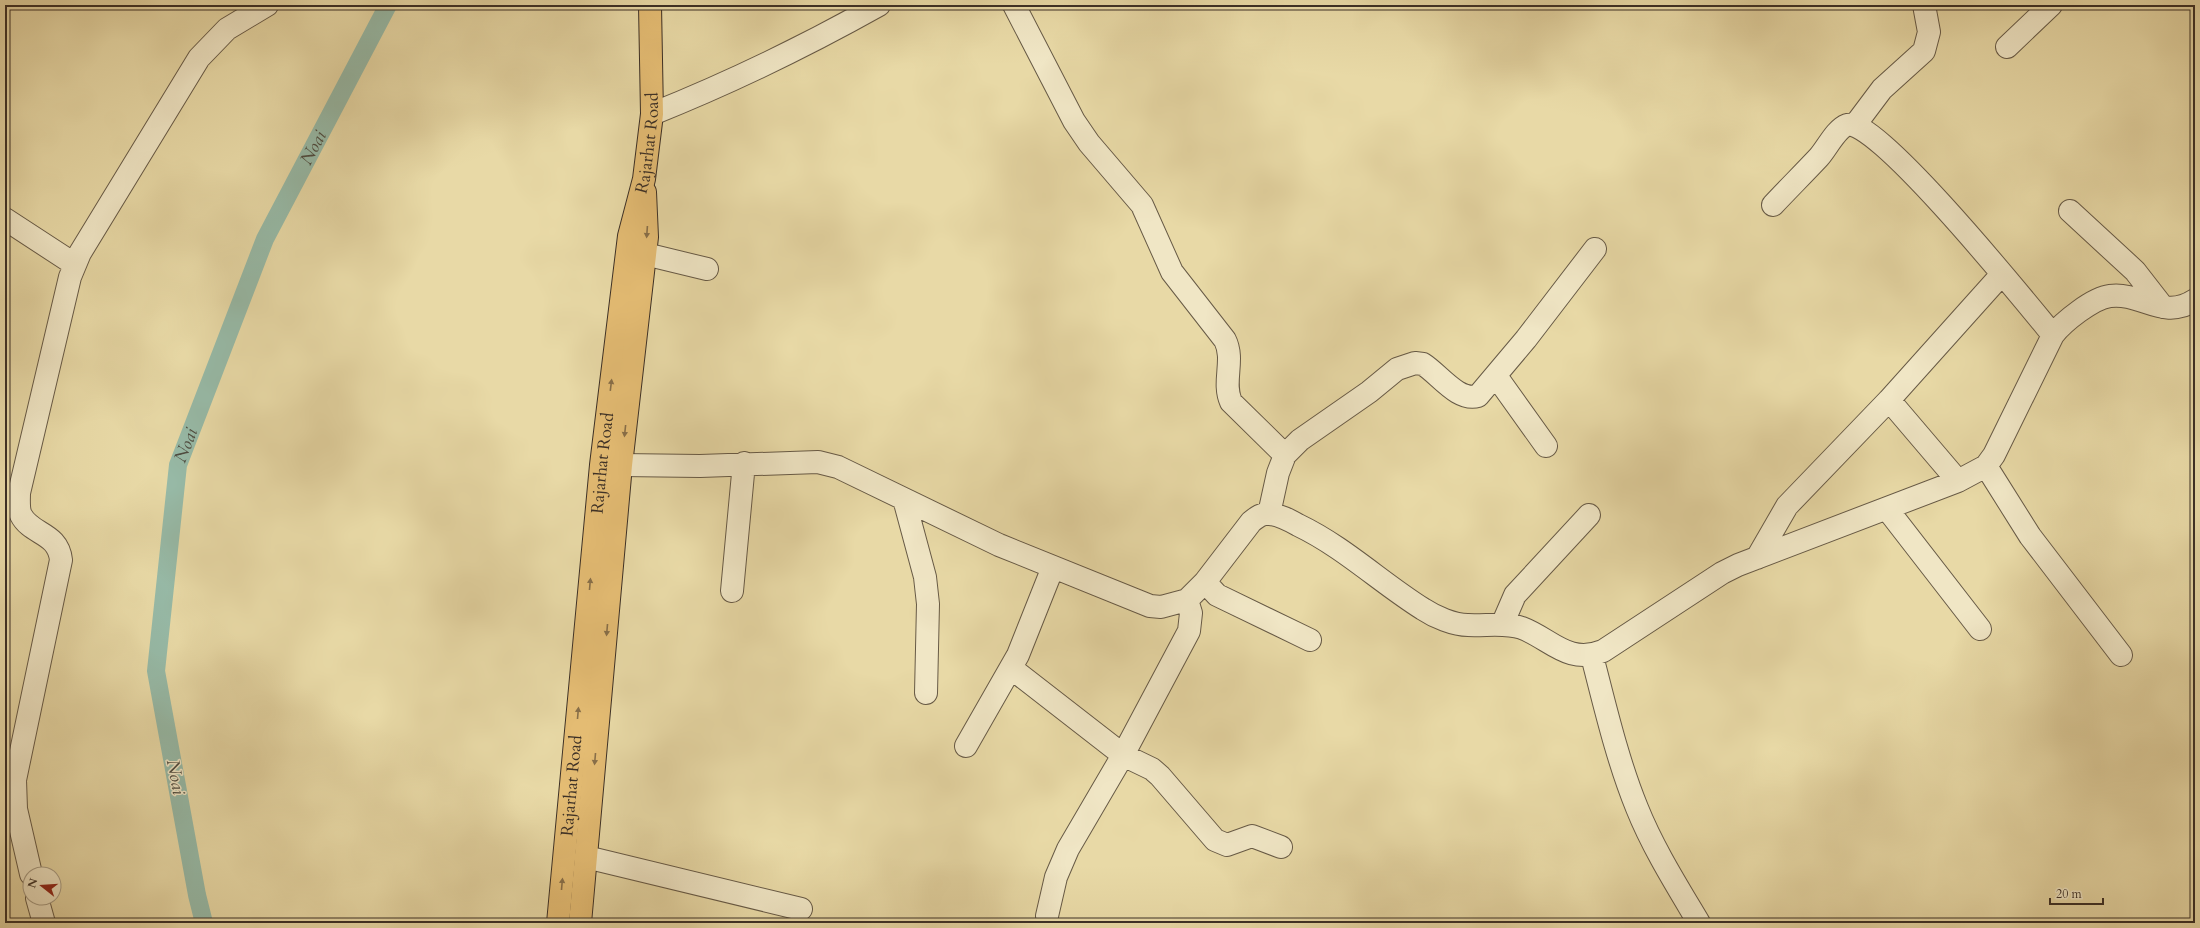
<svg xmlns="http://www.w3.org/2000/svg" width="2200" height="928" font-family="Cardo,serif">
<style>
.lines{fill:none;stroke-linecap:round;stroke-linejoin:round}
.canal{stroke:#97baa7;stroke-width:18}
.minor-casing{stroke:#675a46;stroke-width:24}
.major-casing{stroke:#3c3026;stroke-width:24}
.minor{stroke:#f0e6c5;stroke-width:22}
.major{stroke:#e4bc73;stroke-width:22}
.oneway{fill:#886f49}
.labels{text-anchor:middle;stroke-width:3;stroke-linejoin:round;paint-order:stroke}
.street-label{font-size:17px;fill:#3c3026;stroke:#f0e6c5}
.water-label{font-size:18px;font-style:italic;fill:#4e4c40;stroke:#f0e6c5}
</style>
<rect width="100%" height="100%" fill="#e8d9a6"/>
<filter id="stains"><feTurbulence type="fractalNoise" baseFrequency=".005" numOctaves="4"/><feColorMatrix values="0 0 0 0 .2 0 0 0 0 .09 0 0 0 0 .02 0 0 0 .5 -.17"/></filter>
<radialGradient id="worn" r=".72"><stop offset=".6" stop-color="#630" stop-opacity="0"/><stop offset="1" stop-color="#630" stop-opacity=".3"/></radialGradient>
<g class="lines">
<path class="canal" id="s1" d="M204 923 197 895 156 671 178 465 265 239 388 5"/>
<g class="minor-casing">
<path id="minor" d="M1014 5 1074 121 1089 143 1142 205 1172 272 1225 340C1235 360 1222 382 1231 402L1285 455
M2007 47 2051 5
M652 114C732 82 804 47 879 5
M1855 125 1882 89 1924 51 1929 32 1924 5
M1773 205C1788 189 1804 173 1819 157 1827 148 1836 129 1847 125 1875 115 2029 306 2053 335
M2070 211 2135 271 2163 307
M5 219 74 264
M645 254 707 269
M1496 376 1546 446
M1889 400 1958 481
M621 465 700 466 818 462 838 467 999 545 1150 606 1161 607 1187 600 1205 582 1251 522C1257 517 1262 513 1270 514 1280 515 1289 520 1298 525 1344 547 1380 582 1423 609 1435 617 1454 625 1468 625 1486 626 1505 622 1522 628 1551 639 1568 665 1603 651L1722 573 1738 565 1958 481 1986 466 1994 455 2053 335C2063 322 2093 298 2110 296 2142 292 2163 321 2195 300
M1986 466 2030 536 2121 655
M904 499 925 577 928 604 926 693
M1887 509 1980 629
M1269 514 1278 473 1285 455 1300 440 1369 392 1397 369 1415 363 1423 364C1439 374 1458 402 1478 396L1526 339 1595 249
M1757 558 1787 506 1889 400 2002 274
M1205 582 1217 595 1310 640
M732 591 744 463
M1502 625 1515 595 1589 515
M1592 656C1605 706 1617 759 1637 808 1653 848 1677 886 1699 923
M1011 668 1123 755 1152 769 1160 776 1215 840 1227 845 1252 836 1281 847
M966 746 1018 655 1053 567
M586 857 801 909
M31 874 16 809 15 780 61 560C58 532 31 535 21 515 18 509 19 500 19 493L70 277 80 253 199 58 227 29 267 5
M37 898 44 923
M1047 916 1056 877 1068 849 1123 755 1189 631 1191 613 1187 600"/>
</g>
<g class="major-casing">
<g id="major">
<path id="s2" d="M558 923 601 465 629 236 644 179 652 114 650 5"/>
<path d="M580 923 621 465 647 237 645 192"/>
</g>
</g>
<use href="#minor" class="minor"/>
<use href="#major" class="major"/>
</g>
<defs><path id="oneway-solid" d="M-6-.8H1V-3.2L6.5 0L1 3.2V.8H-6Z"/></defs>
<g class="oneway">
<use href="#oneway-solid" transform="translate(647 232) rotate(94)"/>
<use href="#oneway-solid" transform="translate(611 385) rotate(-83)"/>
<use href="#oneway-solid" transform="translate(625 431) rotate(96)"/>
<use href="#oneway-solid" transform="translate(590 584) rotate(-85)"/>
<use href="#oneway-solid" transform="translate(607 630) rotate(95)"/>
<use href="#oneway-solid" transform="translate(578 713) rotate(-85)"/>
<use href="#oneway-solid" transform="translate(595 759) rotate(95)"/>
<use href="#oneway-solid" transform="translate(562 884) rotate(-85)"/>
</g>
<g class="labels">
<g class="street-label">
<text dy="6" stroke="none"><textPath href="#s2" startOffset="786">Rajarhat Road</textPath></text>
<text dy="6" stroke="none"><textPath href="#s2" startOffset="462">Rajarhat Road</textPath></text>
<text dy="6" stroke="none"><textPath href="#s2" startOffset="138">Rajarhat Road</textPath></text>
</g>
<g class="water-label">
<text dy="6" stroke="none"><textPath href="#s1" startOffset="809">Noai</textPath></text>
<text dy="6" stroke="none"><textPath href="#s1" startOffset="485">Noai</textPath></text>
<text transform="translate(176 777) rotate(79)" y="6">Noai</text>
</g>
</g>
<rect width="2200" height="928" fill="none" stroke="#e8d9a6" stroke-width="20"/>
<rect x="6" y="6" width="2188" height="916" fill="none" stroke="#3c3026" stroke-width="2"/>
<rect x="10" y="10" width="2180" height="908" fill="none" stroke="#3c3026"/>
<g transform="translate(42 886) rotate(287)"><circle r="19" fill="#f0e6c5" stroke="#a89d85"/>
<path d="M0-3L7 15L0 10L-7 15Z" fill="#8f2418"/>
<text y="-6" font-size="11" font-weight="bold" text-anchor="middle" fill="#3c3026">N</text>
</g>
<path d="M2050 898v6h53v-6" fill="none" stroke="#3c3026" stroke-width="2"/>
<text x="2056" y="898" font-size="12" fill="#3c3026" stroke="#f0e6c5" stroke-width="3" paint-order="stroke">20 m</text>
<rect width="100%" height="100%" filter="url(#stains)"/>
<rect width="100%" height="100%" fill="url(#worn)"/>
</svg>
